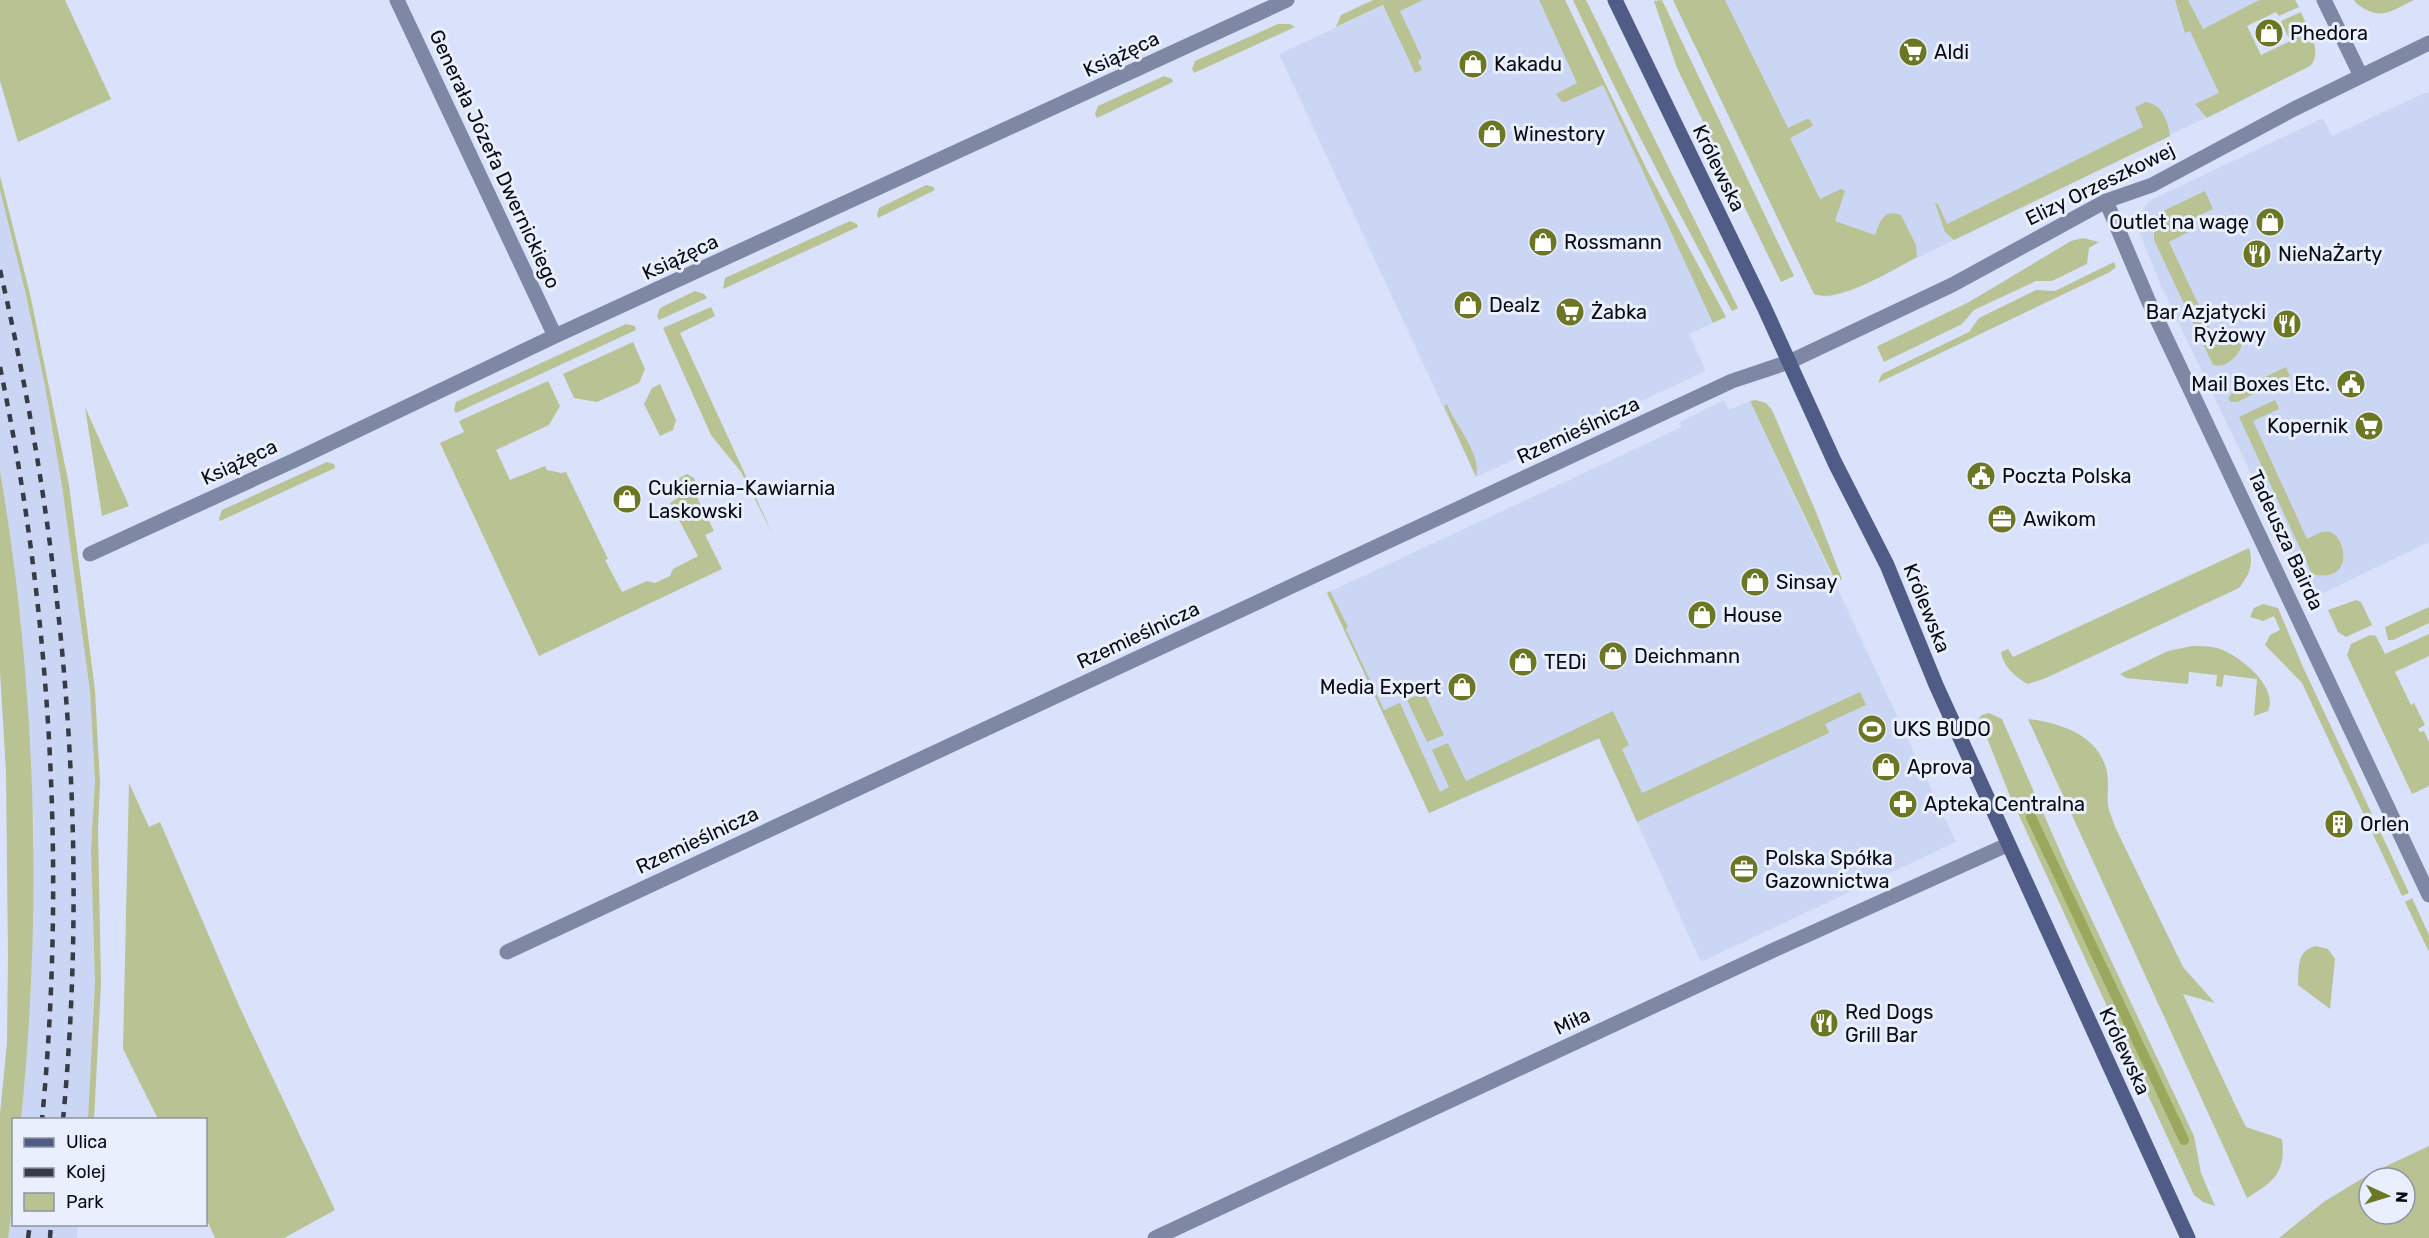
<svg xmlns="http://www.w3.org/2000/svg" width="2429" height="1238" font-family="Rubik,sans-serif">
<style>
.built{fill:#cbd6f4}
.green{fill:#b8c292}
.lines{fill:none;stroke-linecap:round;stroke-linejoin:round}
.stream{stroke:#9aa85d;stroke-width:10}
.street{stroke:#7e88a5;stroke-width:15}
.secondary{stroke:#505c85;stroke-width:15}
.rail{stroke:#373b47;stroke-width:4.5;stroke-dasharray:8 8;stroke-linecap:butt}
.labels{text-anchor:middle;stroke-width:6;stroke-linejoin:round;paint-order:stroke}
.poi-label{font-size:20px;fill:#090b13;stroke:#eaeffe;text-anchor:start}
.street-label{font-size:20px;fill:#090b13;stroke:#eaeffe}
</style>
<rect width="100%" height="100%" fill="#d9e2fa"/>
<path class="built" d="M1396 0H1539L1578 84H1603L1713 323 1689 334 1706 371 1476 477 1279 54Z
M1673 0H2259L2212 24 2250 96 1851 290 1828 297 1814 294Z
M2429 91V542L2311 599 2161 286 2138 229 2139 220 2142 211 2149 201 2323 118 2332 136Z
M0 190 26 295 45 386 62 486 90 691 95 781 91 849 95 983 88 1119H21L31 986 34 824 15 585 0 471Z
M1724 400 1729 410 1750 401 1956 842 1701 962 1599 739 1429 813 1327 593 1682 427 1680 422Z
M13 1193 14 1224 78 1225 77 1238H8Z"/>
<path class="green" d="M0 0H65L111 99 18 142 0 81Z
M1373 0H1423L1400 11 1422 58 1418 61 1422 70 1415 73 1383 5 1336 27 1341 15Z
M1539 0H1565L1647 170 1726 317 1713 323 1603 85 1565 102H1562L1556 94 1577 83Z
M1573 0H1586L1738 308 1732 311C1676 208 1622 106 1573 0Z
M1662 0 1794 276 1781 282 1677 68 1654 1Z
M1673 0H1725L1788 128 1807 119H1809L1813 125 1811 127 1790 138 1820 199 1841 189 1845 191 1835 221 1875 235C1880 222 1883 208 1901 215L1916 245 1917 257C1894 269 1839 304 1814 294Z
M2175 0H2188L2203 29 2259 0H2295L2299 7 2279 16 2276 12 2247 26 2261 55 2290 41 2281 21 2301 12C2307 28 2324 52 2310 66L2207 118 2195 104 2219 93 2190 31 2185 33Z
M2354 0H2414C2396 8 2384 20 2365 9 2360 6 2357 5 2354 0Z
M1278 24H1290L1295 27 1194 73 1192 69 1195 61Z
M1164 76 1172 79 1173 82 1097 118 1095 114 1098 106Z
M2146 102C2163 105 2168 121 2170 136L1954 240 1945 232 1935 203 1938 204 1947 224 2143 127 2135 107Z
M0 176 30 294 69 485 95 691 100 783 98 829 101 984 94 1119H88L95 983 91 849 95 781 90 691 62 486 45 386 26 295 0 190Z
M926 185 933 187 935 190 878 218 877 214 879 208Z
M2205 191 2213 209 2190 220 2195 229 2169 242 2216 342 2237 332H2240C2249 347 2229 370 2213 365L2154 240V218L2159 213Z
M850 221 857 224 858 227 723 289 725 278Z
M2083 238 2099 242 2089 248 2087 264 2052 281H2036L1974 310 1962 324 1884 362 1877 347 1880 345 1969 302 2071 241Z
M2114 262 2116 267 2110 272 1878 383 1882 374 1969 332 1979 318 2036 290 2055 291Z
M695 291 704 294 707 298 659 320 657 316 660 308Z
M711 307 715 316 680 333 773 535 741 472 711 435 663 328Z
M626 324 635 326 636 330 456 413 454 410 456 402Z
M633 342 645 369 639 383 597 402 574 398 563 374Z
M2286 367 2290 376 2237 402H2231L2228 398 2233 392Z
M548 381 560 406 549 425 496 450 510 480 545 466 547 470 561 473 566 472 608 559 605 560 622 592 647 581 655 583 670 576 673 569 698 556 670 503 679 497 672 482 687 474 694 478 700 493 696 495 714 531 705 535 722 569 539 656 440 443 464 432 459 421Z
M660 384 676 420 673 430 660 436 644 404 652 388Z
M1756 400 1766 403 1772 410 1816 512 1842 579 1836 582 1750 401Z
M2275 400 2279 409 2253 421 2307 539C2314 536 2322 530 2329 532 2346 534 2356 585 2312 574L2239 417Z
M1447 404C1454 424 1482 453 1476 477L1444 406Z
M85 407 129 506 102 516Z
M327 462 334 464 335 468 220 521 219 518 222 510Z
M0 471C36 684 43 905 21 1119L14 1120V1193L8 1238H0V1114L7 1043 8 956 6 772 0 671Z
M2249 548C2254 565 2249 575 2239 588L2046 678 2028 684C2015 677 2003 666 2001 652L2008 649 2013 657Z
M1330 591 1348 627 1346 629 1384 710 1400 703 1440 792 1449 787 1432 750 1448 743 1466 781 1613 711 1629 745 1622 749 1642 793 1860 692 1866 705 1825 724 1829 733 1637 822 1599 738 1429 813 1327 593Z
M2356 600 2361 602 2372 625 2346 637 2338 632 2328 610Z
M2263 604 2278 608 2303 667 2409 893 2402 896 2302 683 2265 645 2270 635 2280 630 2274 616 2263 621 2250 617 2254 608Z
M2429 607V623L2393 640H2388L2385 627Z
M2429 634V656L2395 672 2411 705 2414 703 2425 725 2418 729 2420 732 2424 731 2429 742V786L2412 794 2347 655 2351 644 2370 635 2376 636 2385 654Z
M2192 646C2201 646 2211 646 2220 649 2240 656 2279 687 2268 711L2254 716 2257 679 2224 675 2222 687 2216 686 2217 675 2189 672 2188 684 2126 678 2120 674 2168 651Z
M1424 692 1444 735 1427 742 1407 700Z
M1989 713 2002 719 2066 865 2194 1136 2201 1173 2215 1206 2203 1202 2194 1195 2010 796 1979 718 1982 715Z
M2028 719C2061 723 2099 735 2107 772 2109 783 2107 794 2108 805 2109 812 2113 820 2115 827L2183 967 2215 1003 2183 994 2238 1111 2246 1127 2282 1139C2286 1173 2274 1181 2247 1198Z
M129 783 149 827 160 822 240 1008 335 1210 284 1238H215L206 1218V1120L158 1119 123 1049Z
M2412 898 2429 935V952L2405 902Z
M2316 946 2328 949 2335 959 2330 1009 2298 985C2299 969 2296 950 2316 946Z
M2429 1146V1238H2279L2325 1201 2373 1172 2376 1178H2369V1186L2361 1190 2369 1204V1214H2405V1178H2400L2397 1172 2382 1178 2378 1170Z"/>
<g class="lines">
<path class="stream" d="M2031 817 2184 1140"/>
<path class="street" d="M397 0 555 336
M2324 0 2361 76
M2106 201 2148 300 2429 895
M90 554 295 460 555 336 1287 0
M507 952 1732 381 1789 362 1952 285 2106 201 2152 185 2294 109 2429 43
M1155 1238 1776 949 2007 845"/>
<path class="secondary" d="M1615 0 1764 307 1835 463 1887 565 1936 685 2188 1238"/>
<path class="rail" d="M0 270C64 547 90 836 63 1120
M0 367C51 612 66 870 42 1120
M28 1238 30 1224
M50 1238 51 1224"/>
</g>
<defs>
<g id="shop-disc" transform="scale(1.5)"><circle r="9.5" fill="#6b7723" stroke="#eaeffe"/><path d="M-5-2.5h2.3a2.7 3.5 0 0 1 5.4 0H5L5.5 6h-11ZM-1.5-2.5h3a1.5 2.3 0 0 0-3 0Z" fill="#fff"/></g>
<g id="supermarket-disc" transform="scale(1.5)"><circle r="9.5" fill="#6b7723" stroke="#eaeffe"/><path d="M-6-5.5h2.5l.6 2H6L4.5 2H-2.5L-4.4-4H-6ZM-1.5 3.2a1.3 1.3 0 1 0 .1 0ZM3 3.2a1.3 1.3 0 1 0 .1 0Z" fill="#fff"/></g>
<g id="restaurant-disc" transform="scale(1.5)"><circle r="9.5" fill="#6b7723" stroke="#eaeffe"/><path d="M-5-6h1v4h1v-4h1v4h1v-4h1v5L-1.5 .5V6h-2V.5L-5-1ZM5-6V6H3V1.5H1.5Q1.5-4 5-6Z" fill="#fff"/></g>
<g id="civic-disc" transform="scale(1.5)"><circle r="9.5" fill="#6b7723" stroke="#eaeffe"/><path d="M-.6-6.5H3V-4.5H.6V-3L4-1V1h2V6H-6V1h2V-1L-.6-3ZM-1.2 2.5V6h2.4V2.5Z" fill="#fff"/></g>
<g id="office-disc" transform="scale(1.5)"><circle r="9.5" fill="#6b7723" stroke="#eaeffe"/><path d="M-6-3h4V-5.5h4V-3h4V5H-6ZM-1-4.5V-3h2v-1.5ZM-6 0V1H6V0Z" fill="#fff"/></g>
<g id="stadium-disc" transform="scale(1.5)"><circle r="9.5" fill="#6b7723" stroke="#eaeffe"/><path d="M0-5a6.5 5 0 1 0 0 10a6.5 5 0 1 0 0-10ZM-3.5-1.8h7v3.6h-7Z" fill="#fff"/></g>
<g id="pharmacy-disc" transform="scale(1.5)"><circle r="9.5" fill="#6b7723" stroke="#eaeffe"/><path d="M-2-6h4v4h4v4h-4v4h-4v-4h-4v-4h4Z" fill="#fff"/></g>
<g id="building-disc" transform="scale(1.5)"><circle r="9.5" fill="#6b7723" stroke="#eaeffe"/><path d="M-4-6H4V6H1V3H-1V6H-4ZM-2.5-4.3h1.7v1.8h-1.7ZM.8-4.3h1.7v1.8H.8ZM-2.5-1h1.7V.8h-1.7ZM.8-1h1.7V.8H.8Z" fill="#fff"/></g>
</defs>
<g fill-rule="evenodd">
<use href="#shop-disc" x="2269" y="33"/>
<use href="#supermarket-disc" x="1913" y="52"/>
<use href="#shop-disc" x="1473" y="64"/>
<use href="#shop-disc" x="1492" y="134"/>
<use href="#shop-disc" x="2270" y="222"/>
<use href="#shop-disc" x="1543" y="242"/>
<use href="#restaurant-disc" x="2257" y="254"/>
<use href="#shop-disc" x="1468" y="305"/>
<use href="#supermarket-disc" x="1570" y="312"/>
<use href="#restaurant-disc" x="2287" y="324"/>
<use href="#civic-disc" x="2351" y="384"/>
<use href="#supermarket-disc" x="2369" y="426"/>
<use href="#civic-disc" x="1981" y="476"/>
<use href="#shop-disc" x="627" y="499"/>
<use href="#office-disc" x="2002" y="519"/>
<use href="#shop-disc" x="1755" y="582"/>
<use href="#shop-disc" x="1702" y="615"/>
<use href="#shop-disc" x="1613" y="656"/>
<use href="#shop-disc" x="1523" y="662"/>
<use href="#shop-disc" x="1462" y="687"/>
<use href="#stadium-disc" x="1872" y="729"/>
<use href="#shop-disc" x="1886" y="767"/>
<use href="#pharmacy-disc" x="1903" y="804"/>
<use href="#building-disc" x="2339" y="824"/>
<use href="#office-disc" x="1744" y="869"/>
<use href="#restaurant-disc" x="1824" y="1023"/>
</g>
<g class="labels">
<g class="poi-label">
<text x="2290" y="40">Phedora</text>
<text x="1934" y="59">Aldi</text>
<text x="1494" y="71">Kakadu</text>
<text x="1513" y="141">Winestory</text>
<text x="2249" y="229" text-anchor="end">Outlet na wagę</text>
<text x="1564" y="249">Rossmann</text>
<text x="2278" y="261">NieNaŻarty</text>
<text x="1489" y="312">Dealz</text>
<text x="1591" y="319">Żabka</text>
<text x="2266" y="319" text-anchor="end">Bar Azjatycki<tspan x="2266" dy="23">Ryżowy</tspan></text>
<text x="2330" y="391" text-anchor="end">Mail Boxes Etc.</text>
<text x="2348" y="433" text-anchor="end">Kopernik</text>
<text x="2002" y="483">Poczta Polska</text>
<text x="648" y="495">Cukiernia-Kawiarnia<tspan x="648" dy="23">Laskowski</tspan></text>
<text x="2023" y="526">Awikom</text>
<text x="1776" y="589">Sinsay</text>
<text x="1723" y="622">House</text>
<text x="1634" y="663">Deichmann</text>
<text x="1544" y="669">TEDi</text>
<text x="1441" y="694" text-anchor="end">Media Expert</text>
<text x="1893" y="736">UKS BUDO</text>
<text x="1907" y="774">Aprova</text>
<text x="1924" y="811">Apteka Centralna</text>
<text x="2360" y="831">Orlen</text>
<text x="1765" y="865">Polska Spółka<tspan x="1765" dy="23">Gazownictwa</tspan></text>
<text x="1845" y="1019">Red Dogs<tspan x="1845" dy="23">Grill Bar</tspan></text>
</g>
<g class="street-label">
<text transform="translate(1121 54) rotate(-25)" y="7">Książęca</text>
<text transform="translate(495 159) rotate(65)" y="7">Generała Józefa Dwernickiego</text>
<text transform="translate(1719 168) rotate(64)" y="7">Królewska</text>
<text transform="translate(2100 184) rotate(-26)" y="7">Elizy Orzeszkowej</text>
<text transform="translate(680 257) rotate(-25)" y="7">Książęca</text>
<text transform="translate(1578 430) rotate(-25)" y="7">Rzemieślnicza</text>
<text transform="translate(239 462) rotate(-25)" y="7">Książęca</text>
<text transform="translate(2286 540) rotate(65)" y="7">Tadeusza Bairda</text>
<text transform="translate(1927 608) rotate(68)" y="7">Królewska</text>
<text transform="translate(1138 635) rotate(-25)" y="7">Rzemieślnicza</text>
<text transform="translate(697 840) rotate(-25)" y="7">Rzemieślnicza</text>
<text transform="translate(1572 1021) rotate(-25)" y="7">Miła</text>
<text transform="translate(2125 1051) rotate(65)" y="7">Królewska</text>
</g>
</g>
<rect x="12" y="1118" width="195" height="108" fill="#eaeffe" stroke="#9094a0" stroke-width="1.5"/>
<rect x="24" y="1138" width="30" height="9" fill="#505c85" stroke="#9094a0" stroke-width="1.5"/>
<text x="66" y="1148" font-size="18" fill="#090b13">Ulica</text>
<rect x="24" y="1168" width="30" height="9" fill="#373b47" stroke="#9094a0" stroke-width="1.5"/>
<text x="66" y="1178" font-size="18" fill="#090b13">Kolej</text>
<rect x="24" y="1193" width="30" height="18" fill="#b8c292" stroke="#9094a0" stroke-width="1.5"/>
<text x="66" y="1208" font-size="18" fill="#090b13">Park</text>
<g transform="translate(2387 1196) rotate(94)"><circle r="28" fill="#eaeffe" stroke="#9094a0" stroke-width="1.5"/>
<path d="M0-4.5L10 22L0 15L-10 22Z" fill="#6b7723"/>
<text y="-9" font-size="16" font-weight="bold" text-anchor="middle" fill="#090b13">N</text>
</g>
</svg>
